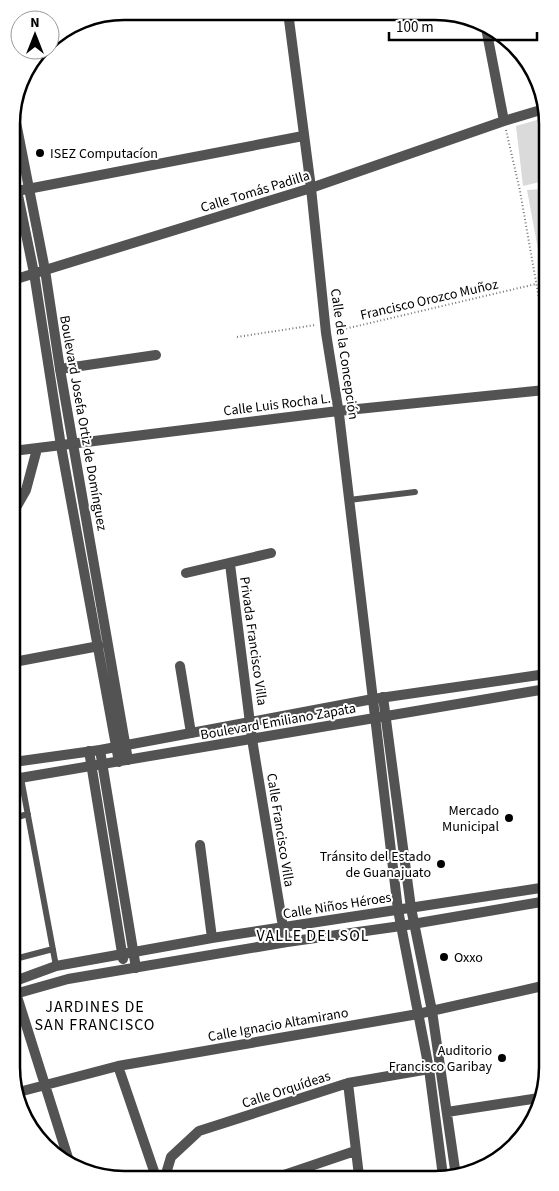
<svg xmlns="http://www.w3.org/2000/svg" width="559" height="1191" font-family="'Source Sans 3',sans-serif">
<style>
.green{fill:#dadada}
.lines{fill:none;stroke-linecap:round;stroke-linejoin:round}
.path{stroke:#757575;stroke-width:2;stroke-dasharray:1 2.5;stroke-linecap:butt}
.service{stroke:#535353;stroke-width:6}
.minor{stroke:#535353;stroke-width:10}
.tertiary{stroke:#535353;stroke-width:10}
.poi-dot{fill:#000;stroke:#fff;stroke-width:2}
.labels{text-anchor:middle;stroke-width:4;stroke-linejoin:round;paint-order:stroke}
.poi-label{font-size:14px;fill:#000;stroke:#fff;text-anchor:end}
.street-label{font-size:14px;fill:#000;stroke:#fff}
.quarter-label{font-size:16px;letter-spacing:1px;fill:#000;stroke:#fff}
.rim{fill:none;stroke:#000;stroke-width:2.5}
</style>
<rect width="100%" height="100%" fill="#fff"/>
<path class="green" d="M544 118V181L523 186 516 126Z
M543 189 544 198V271H542L527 190Z"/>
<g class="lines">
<path class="path" d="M297 19 332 13
M506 130 520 191 545 333
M336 331 536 284
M237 337 315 325"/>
<path class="service" d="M349 500 415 492
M21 778 56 966
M14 818 28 814
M15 959 53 949"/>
<path class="minor" d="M288 12 311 188 326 333 339 414 398 910 429 1069 443 1176
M486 28 504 121
M12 192 303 136
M13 280 311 188 504 121 544 109
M60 369 156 355
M13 451 338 411 545 390
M13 513 26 490 37 449
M230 564 252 739 283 927 287 942
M186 573 271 553
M14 662 99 646
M180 666 191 733
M383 697 411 908 432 1011 456 1176
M100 750 136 968
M89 751 123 959
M200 845 212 938
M15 981 56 966 212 938 547 887
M15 990 69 1161
M15 994 68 979 287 942 401 926 547 901
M118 1066 156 1177
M348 1083 359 1176
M15 1093 118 1066 418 1014 547 985
M447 1112 539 1098
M165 1177 171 1157 199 1131 348 1083 435 1068
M278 1177 355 1151"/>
<path class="tertiary" d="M13 107 45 270 60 369 128 760
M12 166 34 273 61 446 119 762
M14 762 100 750 373 699 546 674
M14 779 546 689"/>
</g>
<g class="poi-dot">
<circle cx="40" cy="153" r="5"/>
<circle cx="509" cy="818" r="5"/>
<circle cx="441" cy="864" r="5"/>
<circle cx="444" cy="957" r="5"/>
<circle cx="502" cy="1058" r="5"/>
</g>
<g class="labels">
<g class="poi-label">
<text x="50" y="158" text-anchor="start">ISEZ Computacíon</text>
<text x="499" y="815">Mercado<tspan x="499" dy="16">Municipal</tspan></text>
<text x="431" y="861">Tránsito del Estado<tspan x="431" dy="16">de Guanajuato</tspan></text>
<text x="454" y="962" text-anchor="start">Oxxo</text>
<text x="492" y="1055">Auditorio<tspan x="492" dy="16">Francisco Garibay</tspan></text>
</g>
<g class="street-label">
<text transform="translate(255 191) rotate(-17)" y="5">Calle Tomás Padilla</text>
<text transform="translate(429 299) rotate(-13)" y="5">Francisco Orozco Muñoz</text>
<text transform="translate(345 354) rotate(82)" y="5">Calle de la Concepción</text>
<text transform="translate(277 404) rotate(-7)" y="5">Calle Luis Rocha L.</text>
<text transform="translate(84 423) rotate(80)" y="5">Boulevard Josefa Ortiz de Domínguez</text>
<text transform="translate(254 641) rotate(82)" y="5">Privada Francisco Villa</text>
<text transform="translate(278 721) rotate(-10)" y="5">Boulevard Emiliano Zapata</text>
<text transform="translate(281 830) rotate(81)" y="5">Calle Francisco Villa</text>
<text transform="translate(337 905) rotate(-9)" y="5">Calle Niños Héroes</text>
<text transform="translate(278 1024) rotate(-10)" y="5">Calle Ignacio Altamirano</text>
<text transform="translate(286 1089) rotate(-18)" y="5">Calle Orquídeas</text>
</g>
<g class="quarter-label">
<text x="313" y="941">VALLE DEL SOL</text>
<text x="95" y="1012">JARDINES DE<tspan x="95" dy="18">SAN FRANCISCO</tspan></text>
</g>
</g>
<path d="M0 0H559V1191H0ZM124 20H435A104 104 0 0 1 539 124V1067A104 104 0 0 1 435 1171H124A104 104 0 0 1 20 1067V124A104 104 0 0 1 124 20Z" fill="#fff" fill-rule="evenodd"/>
<path class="rim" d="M124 20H435A104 104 0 0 1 539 124V1067A104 104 0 0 1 435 1171H124A104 104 0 0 1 20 1067V124A104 104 0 0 1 124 20Z"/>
<g transform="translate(35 35)"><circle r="24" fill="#ffffff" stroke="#999999"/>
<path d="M0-4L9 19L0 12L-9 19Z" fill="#000000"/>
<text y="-8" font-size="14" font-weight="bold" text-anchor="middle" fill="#000000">N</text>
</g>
<path d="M389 32v8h148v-8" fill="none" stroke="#000000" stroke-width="2.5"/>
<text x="396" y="32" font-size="15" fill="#000000" stroke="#ffffff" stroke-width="4" paint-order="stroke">100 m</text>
</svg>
